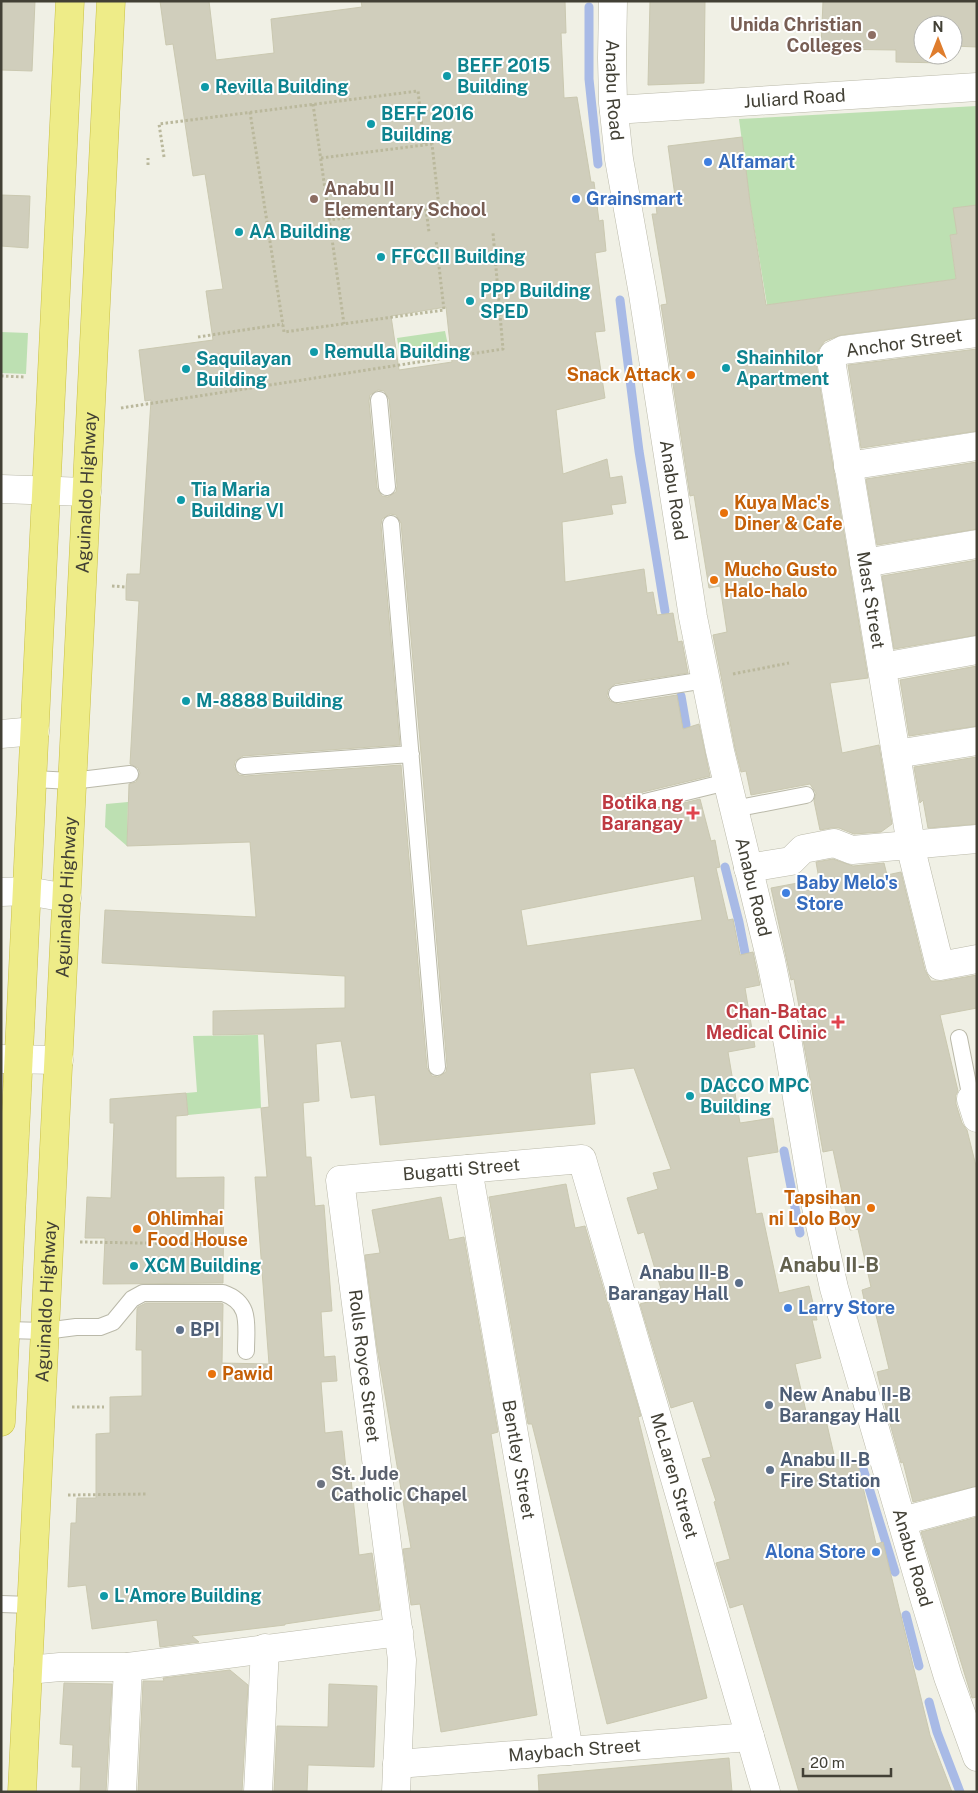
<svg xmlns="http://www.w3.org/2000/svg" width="978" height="1793" font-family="'Public Sans',sans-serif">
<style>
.green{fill:#bde0b2}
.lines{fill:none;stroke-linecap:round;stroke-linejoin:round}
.stream{stroke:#a8bae6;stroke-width:9}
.building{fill:#d0cebc;stroke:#cac8b0;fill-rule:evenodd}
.service-casing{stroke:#bab9a9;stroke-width:18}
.minor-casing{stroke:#bab9a9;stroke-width:29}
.tertiary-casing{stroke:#bab9a9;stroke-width:29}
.trunk-casing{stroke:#c9c046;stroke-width:29}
.path{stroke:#bab89c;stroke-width:3;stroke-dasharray:2.5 2.5;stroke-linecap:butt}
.service{stroke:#fff;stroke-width:16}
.minor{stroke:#fff;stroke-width:28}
.tertiary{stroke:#fff;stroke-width:28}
.trunk{stroke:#eeec88;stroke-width:28}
.education-dot{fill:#8d6e63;stroke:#fff;stroke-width:2}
.culture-dot{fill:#0f9aa8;stroke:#fff;stroke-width:2}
.shop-dot{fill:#3f7fe0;stroke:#fff;stroke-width:2}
.food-dot{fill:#e8710a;stroke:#fff;stroke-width:2}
.health-dot{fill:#e0444e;stroke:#fff;stroke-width:2}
.service-dot{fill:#5c6f8a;stroke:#fff;stroke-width:2}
.worship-dot{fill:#6b7280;stroke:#fff;stroke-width:2}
.labels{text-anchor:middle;stroke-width:4;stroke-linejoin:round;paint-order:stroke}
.education-label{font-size:18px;font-weight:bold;fill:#785e54;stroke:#fff;text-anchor:end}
.culture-label{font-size:18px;font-weight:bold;fill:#0d838f;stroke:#fff;text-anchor:start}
.street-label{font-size:18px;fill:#424035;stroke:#fff}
.shop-label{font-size:18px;font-weight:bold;fill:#366cbe;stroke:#fff;text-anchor:start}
.food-label{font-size:18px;font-weight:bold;fill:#c56008;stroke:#fff;text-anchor:start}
.health-label{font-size:18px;font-weight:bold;fill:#be3a42;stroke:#fff;text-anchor:end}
.service-label{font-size:18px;font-weight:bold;fill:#4e5e75;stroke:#fff;text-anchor:start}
.worship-label{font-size:18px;font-weight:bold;fill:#5b616d;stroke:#fff;text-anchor:start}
.quarter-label{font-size:20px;font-weight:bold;fill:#63614e;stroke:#fff}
</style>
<rect width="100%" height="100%" fill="#f0f0e5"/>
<path class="green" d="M977 106V232L950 235 956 279 767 305 750 202 739 119Z
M445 331 449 350 400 357 397 338Z
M1 332 28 333 26 374 1 373Z
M128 802 127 846 105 827 106 804Z
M258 1035 261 1108 188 1115 186 1093 197 1092 193 1036Z"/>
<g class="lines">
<path class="stream" d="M589 7V79L598 164
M620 300 639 451 665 611
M681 696 686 725
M725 867 739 922 747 963
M784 1151 800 1233
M861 1462 895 1572
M906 1615 919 1666
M929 1702 937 1732 960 1792"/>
</g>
<path class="building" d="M1 1H35L32 71 1 70Z
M160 1H209L216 60 274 53 271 19 362 7 361 1H565L566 33H561L564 98 577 97 591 182H594L599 221 603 220 606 251 595 253 605 331 595 332 605 398 556 410 563 474 607 459 610 478 622 476 626 503 611 505 613 514 562 522 565 582 644 569 647 593 653 592 657 615 673 613 678 642 682 641 688 673 615 684 608 690 607 696 610 701 618 704 677 695 683 729 699 724 710 776 643 792 638 795 635 804 638 809 647 812 700 799 711 841 715 840 720 867 716 868 728 920 733 919 740 955 753 952 760 985 745 988 755 1047 728 1052 740 1123 773 1118 778 1152 747 1157 756 1214 762 1213 779 1293 809 1286 817 1320H812L821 1358 795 1364 808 1420 825 1416 835 1459 858 1465 876 1544 883 1542 930 1735 952 1792H799L743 1604 730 1608 716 1563 730 1559 714 1502 716 1501 702 1459 711 1457 693 1401 671 1408 640 1304 655 1300 652 1291 661 1289 644 1232 638 1234 627 1198 658 1189 653 1173 671 1169 634 1068 590 1073 595 1124 380 1145 375 1095 351 1098 341 1041 316 1044 319 1101 303 1103 306 1157H311L315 1206 324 1205 332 1311 321 1312 324 1357 335 1356 337 1381 321 1382 325 1433 342 1431 346 1469H350L359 1555 372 1553 380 1610 285 1624V1625L192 1636 199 1642 160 1647 157 1620 92 1629 86 1585 68 1587 71 1523H76L77 1498H96V1434L110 1433V1397L142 1396V1350H136L137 1309 138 1307 146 1303H221L223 1304 222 1363 269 1364 255 1177H267L261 1108 269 1107 264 1034 213 1035V1011L345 1008V976L102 963 105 910 256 917 250 842 127 846 129 784 136 782 140 773 138 768 130 764 139 601 126 600V587L127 574H140L151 400 145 401 139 350 213 340 206 291 223 289 205 174 193 176 173 44 166 45ZM446 307 452 362 399 370 391 316ZM378 390 384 391 389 399 397 486 396 492 388 497 382 496 377 488 369 401 370 395ZM390 514 396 515 401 523 421 753 447 1066 446 1072 438 1077 432 1076 427 1068 401 765 245 776 239 775 234 767 235 761 243 756 400 745 381 525 382 519ZM694 876 702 920 527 946 521 910Z
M650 1H705L704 83 648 85Z
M823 1H977V47L953 46V25H923V55H944V63L896 62V50L821 49Z
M742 137 750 202 766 305 956 279 950 235 957 234 953 208 977 205V318L841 335 825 341 819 349 816 355V363L868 678 830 683 842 753 879 745 892 824 881 832 854 834 839 828H831L820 830 814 801 816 793 810 784 751 795 746 771 741 772 735 748 713 635 727 632 720 586 709 588 694 495 690 496 661 305 667 304 652 214H657L655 198 675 196 668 146Z
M1 195 30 196 28 248 1 246Z
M977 349V431L861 448 848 365Z
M977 462V529L877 545 866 479Z
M977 560V635L894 649 882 576Z
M977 666V726L909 736 900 680Z
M977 757V824L928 828 923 800 920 803 914 767Z
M833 859 853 866 884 863 887 875 901 872 925 970 931 981H943L977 975V1008L940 1015 958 1091 956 1095V1104L962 1123 967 1130 977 1170V1486L913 1502 903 1462 901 1463 887 1413 877 1372 889 1369 875 1311 867 1313 862 1290 871 1287 858 1229 850 1230 833 1150 823 1152 802 1034H804L794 979 791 980 771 888 819 879 816 862Z
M186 1093 188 1115 176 1116V1178L224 1177 223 1283 103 1284 105 1238H85L87 1197 111 1198 114 1123H110V1099Z
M566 1184 575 1228 585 1226 641 1416 638 1417 707 1698 607 1724 532 1424H528L489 1197Z
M441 1197 449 1240 464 1237 498 1432 491 1434 537 1715 441 1732 420 1604 411 1605 403 1549 411 1548 377 1348 365 1255 380 1253 372 1210Z
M977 1517V1697L972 1698 921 1532Z
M230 1670 248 1685 242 1792H138L143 1681H164L163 1678Z
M64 1683 112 1684 106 1792H80L81 1767H72L73 1745 60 1744Z
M329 1684 377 1686 374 1767 308 1765 307 1792H274L277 1726 328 1727Z
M729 1758 732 1792H539L538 1775Z"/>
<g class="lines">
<g class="service-casing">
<path id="service" d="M379 400 387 487
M391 524 437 1067
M617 694 705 680
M244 766 411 754
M33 779 72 781 130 774
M645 802 727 782
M734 809 806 795
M959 1038 971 1099
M6 1330 45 1331 76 1327H100L113 1322 132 1299 143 1293H223C252 1303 246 1325 246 1351
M1 1604 31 1605"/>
</g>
<g class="minor-casing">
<g id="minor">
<path id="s1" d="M614 110 977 87"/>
<path id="s2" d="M977 333 843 350 833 355 831 360 913 857 940 966 977 959"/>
<path d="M848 466 977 446"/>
<path d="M1 489 87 492"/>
<path d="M864 563 977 544"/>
<path d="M882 667 977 650"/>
<path d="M1 734 35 731"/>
<path d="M896 754 977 741"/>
<path d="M748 868 791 861 803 849 834 843 852 850 977 839"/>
<path d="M1 892 27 891 67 898"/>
<path d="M1 1059 59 1060"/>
<path d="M977 1098 971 1099 977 1118"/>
<path id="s3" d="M468 1169 569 1751"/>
<path d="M902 1521 977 1501"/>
<path d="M28 1670 60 1667H128L399 1632"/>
<path id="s4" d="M397 1764 750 1737"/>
<path d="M122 1792 128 1667"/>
<path d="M258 1792 265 1648"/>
<path id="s5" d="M396 1792 402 1660 340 1180 582 1159 766 1792"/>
</g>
</g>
<g class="tertiary-casing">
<g id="tertiary">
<path id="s6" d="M613 1 612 58 613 103 619 159 643 294 693 617 720 751 771 961 788 1044 813 1193 834 1288 923 1594 948 1677 977 1757"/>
</g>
</g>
<g class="trunk-casing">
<g id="trunk">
<path d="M1 1422 70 1"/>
<path id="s7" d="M22 1792 111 1"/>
</g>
</g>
<path class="path" d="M313 104 344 324
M250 112 284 332 444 310 436 240
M164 157 159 124 418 91 424 145
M321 158 432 144 439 207 329 220
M148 165V158
M426 209 429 232
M198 337 283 324
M1 376 25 377
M121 408 503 349 493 233
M112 586 126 587
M733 674 789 663
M80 1242 205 1244
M72 1407H104
M68 1495 148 1494"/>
<use href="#service" class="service"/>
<use href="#minor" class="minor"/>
<use href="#tertiary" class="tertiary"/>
<use href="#trunk" class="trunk"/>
</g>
<g class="education-dot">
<circle cx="872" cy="35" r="5"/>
<circle cx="314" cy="199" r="5"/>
</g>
<g class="culture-dot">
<circle cx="447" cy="76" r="5"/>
<circle cx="205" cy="87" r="5"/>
<circle cx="371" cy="124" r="5"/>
<circle cx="239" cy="232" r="5"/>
<circle cx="381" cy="257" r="5"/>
<circle cx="470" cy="301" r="5"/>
<circle cx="314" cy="352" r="5"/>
<circle cx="726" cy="368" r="5"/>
<circle cx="186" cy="369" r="5"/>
<circle cx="181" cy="500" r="5"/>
<circle cx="186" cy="701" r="5"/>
<circle cx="690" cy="1096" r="5"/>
<circle cx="134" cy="1266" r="5"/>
<circle cx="104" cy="1596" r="5"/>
</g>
<g class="shop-dot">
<circle cx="708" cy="162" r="5"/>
<circle cx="576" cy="199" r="5"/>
<circle cx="786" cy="893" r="5"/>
<circle cx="788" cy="1308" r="5"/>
<circle cx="876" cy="1552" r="5"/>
</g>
<g class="food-dot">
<circle cx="691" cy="375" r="5"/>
<circle cx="724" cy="513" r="5"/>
<circle cx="714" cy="580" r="5"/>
<circle cx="871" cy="1208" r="5"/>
<circle cx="137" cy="1229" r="5"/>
<circle cx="212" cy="1374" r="5"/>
</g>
<g class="health-dot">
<path d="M690.5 805.5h5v5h5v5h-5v5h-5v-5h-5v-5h5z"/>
<path d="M835.5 1014.5h5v5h5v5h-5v5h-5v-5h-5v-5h5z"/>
</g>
<g class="service-dot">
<circle cx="739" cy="1283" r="5"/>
<circle cx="180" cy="1330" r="5"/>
<circle cx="769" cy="1405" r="5"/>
<circle cx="770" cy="1470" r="5"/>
</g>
<circle class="worship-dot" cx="321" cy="1484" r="5"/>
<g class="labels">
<g class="education-label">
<text x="862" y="31">Unida Christian<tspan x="862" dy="21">Colleges</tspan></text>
<text x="324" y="195" text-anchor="start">Anabu II<tspan x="324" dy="21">Elementary School</tspan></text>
</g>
<g class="culture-label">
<text x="457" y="72">BEFF 2015<tspan x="457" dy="21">Building</tspan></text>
<text x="215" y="93">Revilla Building</text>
<text x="381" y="120">BEFF 2016<tspan x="381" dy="21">Building</tspan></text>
<text x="249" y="238">AA Building</text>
<text x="391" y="263">FFCCII Building</text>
<text x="480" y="297">PPP Building<tspan x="480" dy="21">SPED</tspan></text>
<text x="324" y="358">Remulla Building</text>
<text x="736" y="364">Shainhilor<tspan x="736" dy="21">Apartment</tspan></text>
<text x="196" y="365">Saquilayan<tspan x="196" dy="21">Building</tspan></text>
<text x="191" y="496">Tia Maria<tspan x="191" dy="21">Building VI</tspan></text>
<text x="196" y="707">M-8888 Building</text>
<text x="700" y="1092">DACCO MPC<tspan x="700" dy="21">Building</tspan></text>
<text x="144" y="1272">XCM Building</text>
<text x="114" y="1602">L'Amore Building</text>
</g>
<g class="street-label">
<text dy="6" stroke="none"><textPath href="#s6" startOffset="89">Anabu Road</textPath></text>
<text dy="6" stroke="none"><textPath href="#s1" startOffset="181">Juliard Road</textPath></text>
<text transform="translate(904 343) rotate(-8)" y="6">Anchor Street</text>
<text dy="6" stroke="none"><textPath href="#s6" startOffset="494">Anabu Road</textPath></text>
<text dy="6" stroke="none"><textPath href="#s7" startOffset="1301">Aguinaldo Highway</textPath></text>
<text dy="6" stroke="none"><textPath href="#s2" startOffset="395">Mast Street</textPath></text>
<text dy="6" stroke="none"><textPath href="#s6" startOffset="899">Anabu Road</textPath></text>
<text dy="6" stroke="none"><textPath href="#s7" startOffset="896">Aguinaldo Highway</textPath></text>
<text dy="6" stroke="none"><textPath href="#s5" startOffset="738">Bugatti Street</textPath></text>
<text dy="6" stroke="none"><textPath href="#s7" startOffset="491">Aguinaldo Highway</textPath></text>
<text transform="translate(364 1366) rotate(83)" y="6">Rolls Royce Street</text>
<text dy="6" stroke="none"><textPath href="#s3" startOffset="295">Bentley Street</textPath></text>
<text dy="6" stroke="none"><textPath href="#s5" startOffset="1189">McLaren Street</textPath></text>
<text dy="6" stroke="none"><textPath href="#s6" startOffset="1589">Anabu Road</textPath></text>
<text dy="6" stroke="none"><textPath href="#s4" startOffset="178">Maybach Street</textPath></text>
</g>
<g class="shop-label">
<text x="718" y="168">Alfamart</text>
<text x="586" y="205">Grainsmart</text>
<text x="796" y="889">Baby Melo's<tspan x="796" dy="21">Store</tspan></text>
<text x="798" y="1314">Larry Store</text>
<text x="866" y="1558" text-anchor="end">Alona Store</text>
</g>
<g class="food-label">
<text x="681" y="381" text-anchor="end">Snack Attack</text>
<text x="734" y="509">Kuya Mac's<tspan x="734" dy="21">Diner &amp; Cafe</tspan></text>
<text x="724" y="576">Mucho Gusto<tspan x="724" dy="21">Halo-halo</tspan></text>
<text x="861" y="1204" text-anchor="end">Tapsihan<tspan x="861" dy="21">ni Lolo Boy</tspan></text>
<text x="147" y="1225">Ohlimhai<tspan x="147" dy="21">Food House</tspan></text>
<text x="222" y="1380">Pawid</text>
</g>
<g class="health-label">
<text x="683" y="809">Botika ng<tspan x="683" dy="21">Barangay</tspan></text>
<text x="827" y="1018">Chan-Batac<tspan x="827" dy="21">Medical Clinic</tspan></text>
</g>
<g class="service-label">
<text x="729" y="1279" text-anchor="end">Anabu II-B<tspan x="729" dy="21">Barangay Hall</tspan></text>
<text x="190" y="1336">BPI</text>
<text x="779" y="1401">New Anabu II-B<tspan x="779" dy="21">Barangay Hall</tspan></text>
<text x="780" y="1466">Anabu II-B<tspan x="780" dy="21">Fire Station</tspan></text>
</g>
<g class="worship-label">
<text x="331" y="1480">St. Jude<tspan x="331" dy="21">Catholic Chapel</tspan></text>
</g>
<g class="quarter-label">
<text x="829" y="1272">Anabu II-B</text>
</g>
</g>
<rect width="978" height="1793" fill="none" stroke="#424035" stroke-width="5"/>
<g transform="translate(938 40)"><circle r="24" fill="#ffffff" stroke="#b3b3ae"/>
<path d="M0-4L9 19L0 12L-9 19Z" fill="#df7d2d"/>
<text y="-8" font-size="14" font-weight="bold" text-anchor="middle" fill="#424035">N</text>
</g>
<path d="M803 1768v8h88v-8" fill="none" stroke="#424035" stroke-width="2.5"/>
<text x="810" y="1768" font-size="15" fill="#424035" stroke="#ffffff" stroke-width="4" paint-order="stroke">20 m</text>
</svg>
